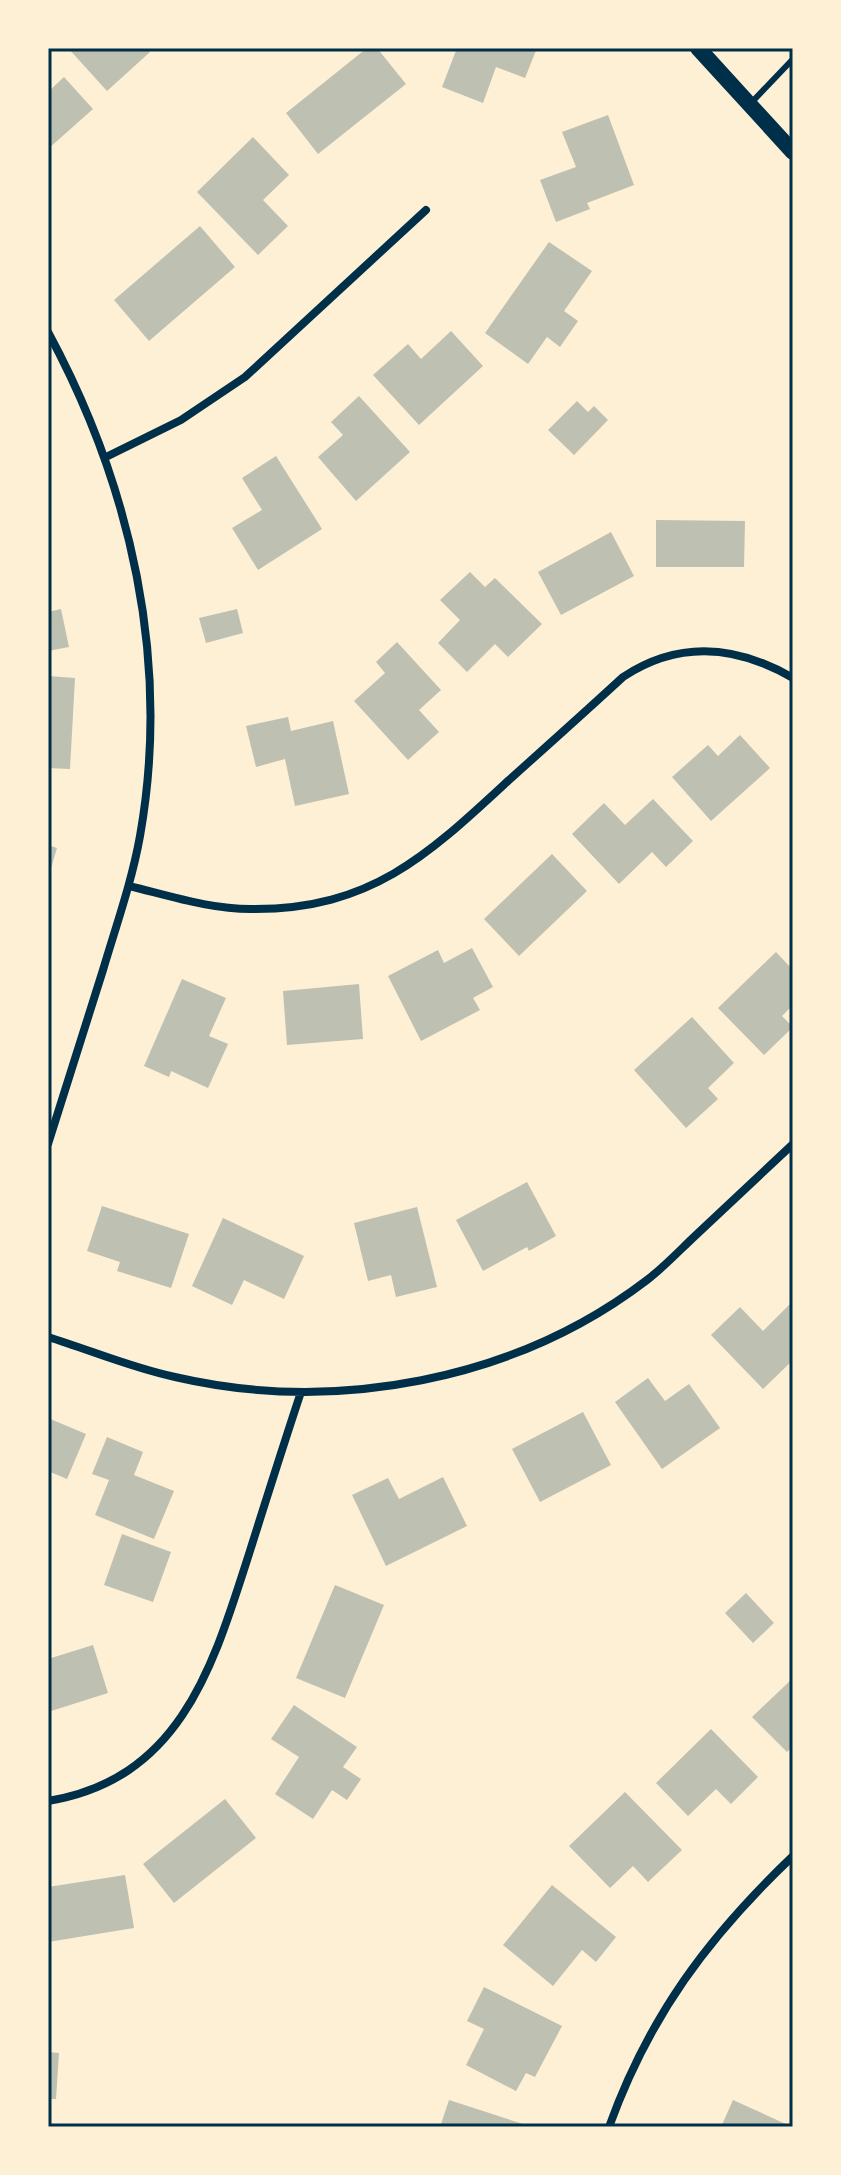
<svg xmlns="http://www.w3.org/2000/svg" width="841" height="2175" font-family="'DM Sans',sans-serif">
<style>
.building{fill:#bec0b2}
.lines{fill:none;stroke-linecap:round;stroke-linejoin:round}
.service{stroke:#003049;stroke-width:6}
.minor{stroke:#003049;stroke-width:8}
.secondary{stroke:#003049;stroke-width:16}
.neatline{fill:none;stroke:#003049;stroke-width:3}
</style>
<rect width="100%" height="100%" fill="#fdf0d5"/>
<path class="building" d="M68 48H146L150 52 107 91Z
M367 48H377L406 84 318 154 286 113Z
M457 48H537L525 78 496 67 483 103 442 87Z
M64 77 93 109 48 149V92Z
M608 115 634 185 587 203 590 209 556 222 540 180 576 167 562 132Z
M253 137 289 175 263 200 288 226 258 255 197 192Z
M200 226 235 267 149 341 114 300Z
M549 242 592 271 564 311 578 321 560 347 547 337 528 364 485 333Z
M451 331 483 366 419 425 373 375 408 344 421 359Z
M359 396 410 452 356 501 318 457 343 435 331 422Z
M577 401 588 412 594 406 608 420 574 455 548 430Z
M276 456 322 529 258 570 232 528 262 510 242 478Z
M656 520 745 521 744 567H656Z
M611 532 634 576 561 615 538 572Z
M470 572 485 587 495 578 542 624 508 657 495 644 467 672 438 643 460 620 440 600Z
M61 609 69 647 48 651V612Z
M237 609 243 633 206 643 199 618Z
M397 642 441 690 419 710 439 732 408 760 354 701 385 673 376 662Z
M48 676 75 678 70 769 48 768Z
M288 717 291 731 333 721 349 794 295 806 285 759 256 767 246 726Z
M740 735 770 768 711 821 672 777 708 745 718 756Z
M653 799 693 841 666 867 652 852 619 884 572 834 604 803 625 825Z
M48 845 57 848 49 875H48Z
M552 854 587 891 519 956 484 919Z
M472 948 493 987 473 998 480 1010 421 1041 388 976 438 950 444 963Z
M776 952 793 970V1005L782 1016 793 1027 764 1055 718 1008Z
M182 979 226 998 209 1036 228 1044 208 1088 171 1071 169 1077 144 1066Z
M359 984 363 1039 287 1045 283 991Z
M692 1017 734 1063 708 1088 718 1099 686 1128 634 1070Z
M527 1182 556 1236 529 1251 527 1247 483 1271 456 1220Z
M102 1206 189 1234 171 1288 117 1271 120 1262 87 1251Z
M417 1207 437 1287 396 1297 391 1275 368 1281 354 1223Z
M223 1218 304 1256 284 1299 244 1280 232 1305 192 1286Z
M790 1304 793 1306V1360L763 1389 711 1335 740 1307 763 1331Z
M648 1378 665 1401 689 1384 720 1428 662 1469 615 1402Z
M583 1412 611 1465 540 1502 512 1449Z
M48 1418 86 1434 67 1479 48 1471Z
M107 1437 143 1452 134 1475 174 1491 154 1539 95 1515 109 1480 92 1474Z
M443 1477 467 1526 386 1566 352 1495 388 1478 399 1499Z
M122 1534 171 1552 153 1602 104 1585Z
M335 1585 384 1605 345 1698 296 1678Z
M746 1593 774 1623 753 1643 725 1613Z
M93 1645 108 1693 48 1712V1659Z
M793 1678V1746L787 1752 752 1717Z
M294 1705 357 1747 343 1767 361 1779 347 1800 332 1790 313 1819 275 1794 299 1757 271 1739Z
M711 1729 758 1777 731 1804 716 1789 688 1816 656 1783Z
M625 1792 682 1850 648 1882 633 1866 610 1888 569 1846Z
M225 1799 256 1838 174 1903 143 1864Z
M125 1875 134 1928 48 1942V1887Z
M552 1885 616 1937 596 1962 582 1950 553 1986 503 1945Z
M484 1987 562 2026 535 2077 526 2073 516 2091 466 2065 484 2029 467 2021Z
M48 2052 59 2053 56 2099H48Z
M449 2100 523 2124 522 2127H440Z
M733 2100 788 2125 787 2127H721Z"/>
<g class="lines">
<path class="service" d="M751 103 793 59"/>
<path class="minor" d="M48 332C131 486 171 661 140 836 132 881 116 926 103 970 85 1028 66 1086 48 1144
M106 457 181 420 245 377 426 210
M129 886C170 896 212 910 255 909 372 909 429 854 509 780 547 746 585 712 623 677 679 640 736 645 793 678
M48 1337C90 1350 132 1368 175 1377 335 1414 515 1381 647 1280 664 1267 680 1250 696 1235 728 1205 761 1174 793 1144
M48 1801C181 1779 213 1666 249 1554 266 1500 283 1446 301 1392
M609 2127C649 2016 708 1937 793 1856"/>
<path class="secondary" d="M698 48 793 152"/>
</g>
<rect width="841" height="2175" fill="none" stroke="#fdf0d5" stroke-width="100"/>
<rect x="50" y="50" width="741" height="2075" class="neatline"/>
</svg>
